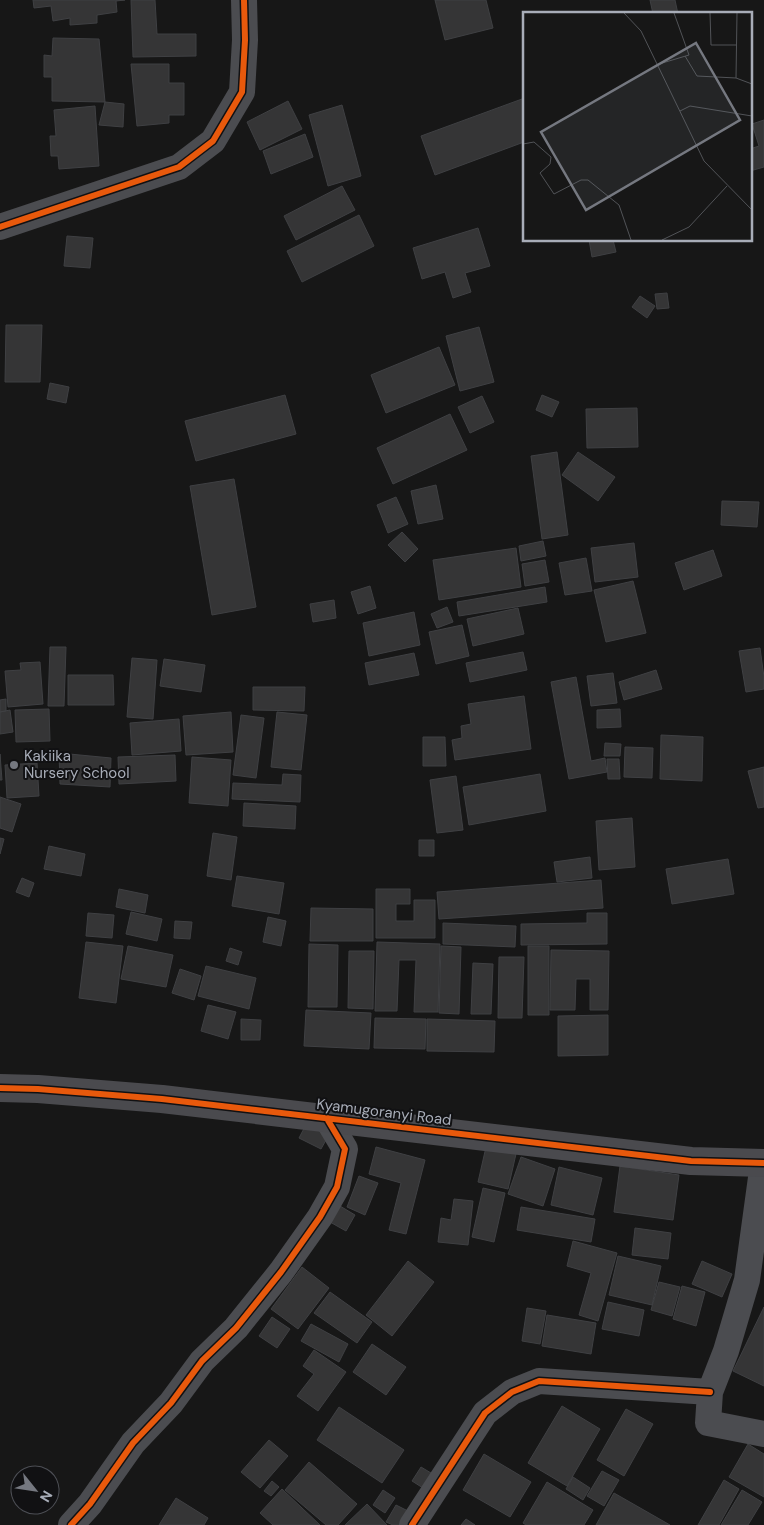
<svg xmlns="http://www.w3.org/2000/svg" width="764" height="1525" font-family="'DM Sans',sans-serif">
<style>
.building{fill:#353536;stroke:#3f4043}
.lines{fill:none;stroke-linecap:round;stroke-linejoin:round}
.street{stroke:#4b4c50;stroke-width:26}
.secondary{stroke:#4a4a4e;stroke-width:28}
.cycleway-casing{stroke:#111113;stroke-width:9}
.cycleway{stroke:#e8590c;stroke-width:6}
.poi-dot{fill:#757880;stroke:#111113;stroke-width:2}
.labels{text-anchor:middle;stroke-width:4;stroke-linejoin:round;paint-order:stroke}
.poi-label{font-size:15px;fill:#a8adb8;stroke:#111113;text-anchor:start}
.street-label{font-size:15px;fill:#a8adb8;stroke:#111113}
.inset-road{fill:none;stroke:#515357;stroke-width:1}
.view{fill:#757880;fill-opacity:0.15;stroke:#757880;stroke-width:2.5}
.inset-edge{fill:none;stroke:#a8adb8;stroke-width:2.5}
</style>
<rect width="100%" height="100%" fill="#171717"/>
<path class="building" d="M33 0H125L116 1 117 12 97 15V23L70 25V18L53 21 51 6 34 8Z
M131 0H155L157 34H196V56L133 57Z
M435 0H486L493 28 445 40Z
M650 0H675L678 14H653Z
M53 38 99 39 105 102 52 101V77H44V55L52 56Z
M131 64H169V83H184V115H169V123L137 126Z
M522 99 524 104V142L435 175 421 136Z
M288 101 302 129 260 150 247 122Z
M105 102 124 104 123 127 99 125Z
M342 105 361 176 328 186 309 115Z
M95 106 99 166 59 169 58 156H51L50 136H56L54 110Z
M764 120V167L750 171V149L759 146 752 124Z
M305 134 313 157 271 174 263 151Z
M342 186 355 210 296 240 284 216Z
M359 215 374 246 302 282 287 251Z
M478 228 490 266 465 273 471 292 453 298 445 272 422 279 413 248Z
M67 236 93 238 90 268 64 266Z
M589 240H613L616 252 592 257Z
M667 293 669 308 657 309 655 294Z
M640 296 655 306 647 318 632 307Z
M6 325H42L40 382H5Z
M479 327 494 382 460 391 446 336Z
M439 347 455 385 386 413 371 375Z
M50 383 69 387 66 403 47 399Z
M285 395 296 434 196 461 185 421Z
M542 395 559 402 552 417 536 410Z
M482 396 494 422 470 433 458 407Z
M637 408 638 447 587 448 586 409Z
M450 414 467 450 393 484 377 448Z
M557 452 568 535 542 539 531 456Z
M578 452 615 477 598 501 562 475Z
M234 479 256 607 212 615 190 486Z
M436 485 443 519 418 524 411 491Z
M396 497 408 524 388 533 377 505Z
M722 501 759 502 757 527 721 525Z
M402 532 418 549 405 562 388 545Z
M543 541 546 556 521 561 519 546Z
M634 543 638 577 595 582 591 548Z
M516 548 521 587 439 600 433 560Z
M713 550 722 576 684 590 675 563Z
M586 558 592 591 565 595 559 563Z
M545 560 549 582 525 586 522 564Z
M633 581 646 633 606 642 594 590Z
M370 586 376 608 358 614 351 592Z
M545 587 547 602 459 616 457 602Z
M334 600 336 618 313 622 310 604Z
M447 607 453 622 437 628 431 614Z
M518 608 524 634 473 646 467 619Z
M414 612 420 645 369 656 363 623Z
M462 625 469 656 436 664 429 632Z
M50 647H66L64 706H48Z
M760 648 764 677V689L746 692 739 651Z
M523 652 527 670 470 682 466 663Z
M414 653 419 675 369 685 365 663Z
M132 658 157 660 153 719 127 717Z
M164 659 205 665 201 692 160 686Z
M40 662 43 704 8 707 5 671 21 670 20 663Z
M656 670 662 689 624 700 619 682Z
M613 673 617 703 591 706 587 676Z
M68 675H113L114 705H68Z
M576 677 591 761 605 758 607 772 569 779 551 682Z
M253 687H305L304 711 253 710Z
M524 696 531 749 455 760 452 740 462 738 461 726 471 724 468 704Z
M6 699V711L0 712V700Z
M49 709 50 741 16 742 15 710Z
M620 709 621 727 597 728V710Z
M10 710 13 732 0 734V712Z
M231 712 233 752 186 755 183 716Z
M277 712 307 715 301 770 271 767Z
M241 715 264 718 256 778 233 775Z
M179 719 181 751 132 755 130 723Z
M661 735 703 737 702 781 660 779Z
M423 737H445L446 766H423Z
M605 743 621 744 620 756H604Z
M625 747 653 748 652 778 624 777Z
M59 753 111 758 110 787 60 784Z
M0 754 2 780H0Z
M175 755 176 781 119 784 118 757Z
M192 757 231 760 228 806 189 803Z
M607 759H619L620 779H608Z
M37 763 39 796 7 798 5 765Z
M764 767V807L758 808 748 771Z
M283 774 301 775 300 802 232 799 233 783 282 785Z
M540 774 546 811 469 825 463 787Z
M456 776 463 830 437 833 430 780Z
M0 797 21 804 12 832 0 828Z
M244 803 296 806 295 829 243 826Z
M632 818 635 867 599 870 596 821Z
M213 833 237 837 231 880 207 876Z
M0 838 4 839 0 854Z
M419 840H434V856H419Z
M49 846 85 854 81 876 44 869Z
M590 857 592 878 557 882 554 862Z
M728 859 734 894 672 904 666 869Z
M237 876 284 883 279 914 232 906Z
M22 878 34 883 29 897 16 892Z
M601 880 603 908 439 919 437 892Z
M119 889 148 895 145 913 116 907Z
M376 889H410V904H396V921H414V900H435V938H376Z
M311 908 373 909V941H310Z
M131 912 162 919 157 941 126 934Z
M88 913 114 915 112 938 86 936Z
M587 913H607V944L521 945V924L587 923Z
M268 917 286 921 281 946 263 942Z
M175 921 192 922 190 939 174 938Z
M443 923 516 926 515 947 443 944Z
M86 942 123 946 116 1003 79 998Z
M377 942 440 944 438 1012H414L416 960H399L397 1011H375Z
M309 944 338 945 337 1007H308Z
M128 946 173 955 166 987 121 979Z
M441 946 461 947 459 1014 439 1013Z
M528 946H549V1015H528Z
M230 948 242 952 238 965 226 961Z
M551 950 609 951 608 1010H590V979H576L575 1010H550Z
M349 951H374L373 1009 348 1008Z
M499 957H524L522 1018H498Z
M473 963 493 964 491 1014H471Z
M206 966 256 978 249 1009 198 996Z
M180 969 201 976 194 1000 172 993Z
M208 1005 236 1012 228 1039 201 1031Z
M306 1010 371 1013 369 1049 304 1046Z
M608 1015V1055L558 1056V1016Z
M375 1018 426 1019 425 1049 374 1048Z
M241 1019 261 1020 260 1040H241Z
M427 1019 495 1021 494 1052 427 1051Z
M309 1119 331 1131 321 1149 299 1138Z
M376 1147 425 1160 406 1234 389 1230 401 1183 369 1174Z
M486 1147 516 1154 508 1189 478 1182Z
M521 1157 555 1169 543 1206 508 1194Z
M620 1166 679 1175 673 1220 614 1212Z
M559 1167 602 1178 593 1215 551 1205Z
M359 1176 378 1183 365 1215 347 1207Z
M483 1188 505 1193 494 1242 472 1237Z
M454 1199 473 1201 468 1245 438 1242 441 1218 451 1220Z
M340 1206 355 1215 346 1231 330 1222Z
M521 1207 595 1219 591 1242 517 1230Z
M635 1228 671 1233 668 1259 632 1255Z
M573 1241 617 1253 598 1321 579 1315 591 1273 567 1266Z
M618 1256 661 1266 652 1305 609 1295Z
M408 1261 434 1282 392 1336 366 1315Z
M702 1261 732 1274 722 1297 692 1284Z
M302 1267 329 1288 298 1329 271 1309Z
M659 1282 680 1287 672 1316 651 1310Z
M682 1286 705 1292 696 1326 673 1319Z
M330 1292 372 1322 357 1343 314 1313Z
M608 1302 644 1310 639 1336 602 1329Z
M764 1307V1386L733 1371Z
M527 1308 546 1311 540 1344 522 1341Z
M547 1315 596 1323 591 1354 542 1346Z
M272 1317 290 1329 277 1348 259 1336Z
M311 1324 348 1344 339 1362 301 1341Z
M372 1344 406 1367 386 1395 353 1372Z
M314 1350 346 1372 318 1411 297 1396 314 1374 303 1366Z
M562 1406 600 1429 567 1486 528 1463Z
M339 1407 404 1450 382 1483 317 1440Z
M626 1409 653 1424 624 1476 597 1460Z
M269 1440 288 1456 260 1488 241 1472Z
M748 1444 764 1454V1497L729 1477Z
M484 1454 531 1482 510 1517 463 1490Z
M309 1462 357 1504 338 1525H326L285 1490Z
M421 1467 431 1473 423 1488 412 1481Z
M602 1471 619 1480 604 1506 587 1496Z
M573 1477 590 1488 583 1500 566 1489Z
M724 1480 739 1489 719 1525H698Z
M272 1481 279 1487 271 1496 264 1491Z
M547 1482 593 1510 584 1525H526L523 1523Z
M282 1489 320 1525H273L260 1513Z
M383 1490 395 1498 385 1513 373 1505Z
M742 1490 762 1502 748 1525H721Z
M614 1493 670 1525H596Z
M176 1498 208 1518 204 1525H159Z
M367 1504 387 1525H345Z
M396 1505 408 1511 400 1525H393L386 1522Z
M466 1519 475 1525H461Z"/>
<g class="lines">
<path class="street" d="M0 227 179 167 213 141 242 92 245 40 244 0
M763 1163 747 1280 726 1351 710 1392 708 1423 764 1434
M71 1525 90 1504 133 1443 171 1403 202 1361 236 1328 281 1272 320 1217 337 1187 345 1149 326 1117
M412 1525 485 1413 512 1392 539 1381 710 1392"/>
<path class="secondary" d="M0 1088 38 1089 162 1099 691 1161 764 1163"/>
<g class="cycleway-casing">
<path id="cycleway" d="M0 227 179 167 213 141 242 92 245 40 244 0
M0 1088 38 1089 162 1099 691 1161 764 1163
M71 1525 90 1504 133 1443 171 1403 202 1361 236 1328 281 1272 320 1217 337 1187 345 1149 326 1117
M412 1525 485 1413 512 1392 539 1381 710 1392"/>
</g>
<use href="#cycleway" class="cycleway"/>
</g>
<circle class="poi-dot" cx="14" cy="765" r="5"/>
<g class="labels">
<g class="poi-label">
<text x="24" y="761">Kakiika<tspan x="24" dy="17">Nursery School</tspan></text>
</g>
<g class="street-label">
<text transform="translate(384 1112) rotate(7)" y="5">Kyamugoranyi Road</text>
</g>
</g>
<g transform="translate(523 12)">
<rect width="229" height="229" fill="#171717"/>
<path class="inset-road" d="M101 1 118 19 181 149 229 198M187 1 188 33H214M162 44 174 64 213 66 229 72M136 52 166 43 151 1M213 66 214 1M157 99 167 94 229 104M0 132 11 130 28 145 27 152 17 161 31 182 58 168H65L96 193 108 228M139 228 166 215 204 174"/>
<path class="view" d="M173 31 217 108 63 198 18 120Z"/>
<rect width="229" height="229" class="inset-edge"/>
</g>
<g transform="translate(35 1490) rotate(120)"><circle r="24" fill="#111113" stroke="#4d4f55"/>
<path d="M0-4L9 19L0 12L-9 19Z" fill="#757880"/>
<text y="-8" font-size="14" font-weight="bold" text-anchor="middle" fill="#a8adb8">N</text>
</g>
</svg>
